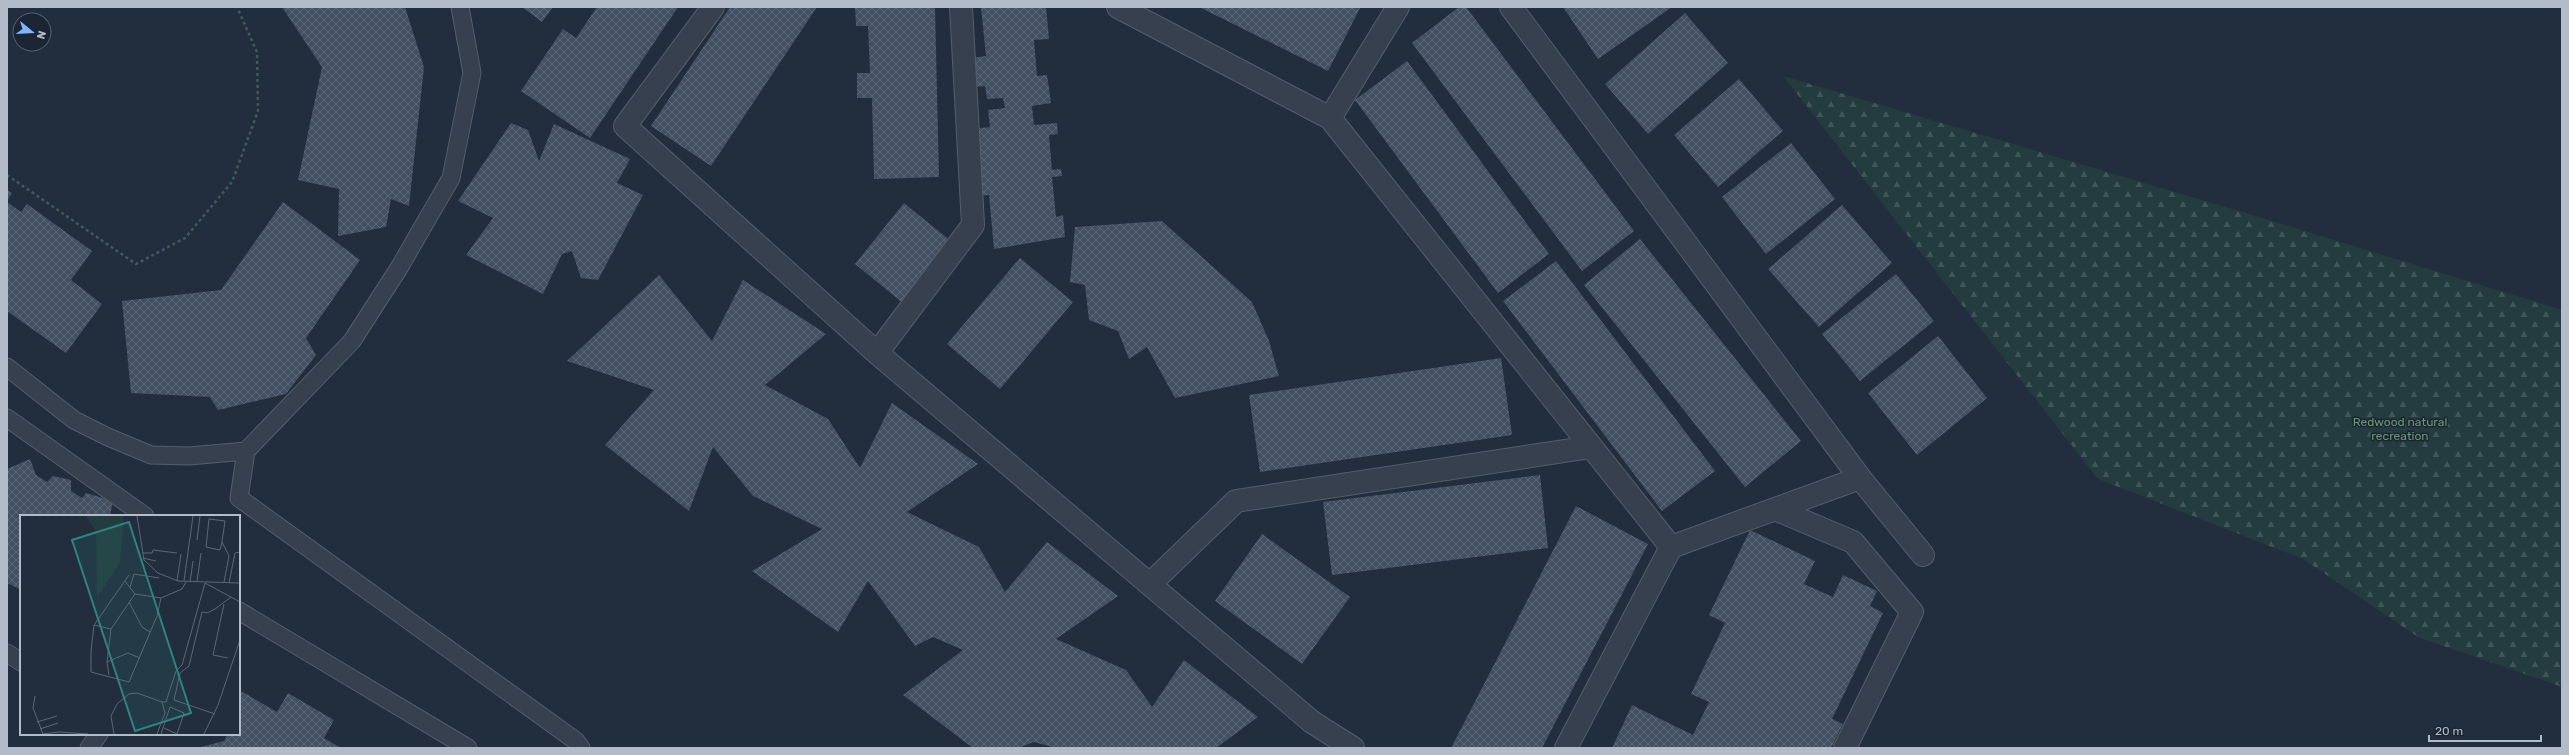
<svg xmlns="http://www.w3.org/2000/svg" width="2569" height="755" font-family="Rubik,sans-serif">
<style>
.forest{fill:url(#forest-firs)}
.building{fill:url(#building-cross-hatch)}
.lines{fill:none;stroke-linecap:round;stroke-linejoin:round}
.service-casing{stroke:#545e6c;stroke-width:19}
.minor-casing{stroke:#545e6c;stroke-width:24}
.path{stroke:#42595c;stroke-width:2.5;stroke-dasharray:3 3;stroke-linecap:butt}
.service{stroke:#36404e;stroke-width:17}
.minor{stroke:#36404e;stroke-width:22}
.labels{text-anchor:middle;stroke-width:3;stroke-linejoin:round;paint-order:stroke}
.park-label{font-size:12px;fill:#689b73;stroke:#1b2533}
.inset-road{fill:none;stroke:#5c6676;stroke-width:1}
.view{fill:#308480;fill-opacity:0.15;stroke:#308480;stroke-width:2}
.inset-edge{fill:none;stroke:#b2bbc9;stroke-width:2}
</style>
<defs>
<pattern id="forest-firs" width="22" height="20" patternUnits="userSpaceOnUse"><rect width="22" height="20" fill="#243c3f"/><path d="M5 1l3.5 6h-7zM16 11l3.5 6h-7z" fill="#415659"/></pattern>
<pattern id="building-cross-hatch" width="8" height="8" patternUnits="userSpaceOnUse"><rect width="8" height="8" fill="#435062"/><path d="M0 0l8 8M0 8l8-8" fill="none" stroke="#5c6777"/></pattern>
</defs>
<rect width="100%" height="100%" fill="#222e3e"/>
<path class="forest" d="M1783 76 2249 214 2562 310V687L2418 637 2303 559 2098 479Z"/>
<path class="building" d="M282 7H405L424 67 409 206 391 199 386 227 338 236 339 189 298 180 322 67Z
M522 7H553L542 22Z
M597 7H678L590 138 521 91 563 29 576 38Z
M730 7H817L711 166 651 126Z
M855 7H935L939 177 874 179 872 98H857V73H870L868 26H856Z
M981 7H1046L1049 39 1034 40 1037 76 1047 75 1051 103 1032 106 1034 125 1057 123 1058 134 1049 135 1052 170 1061 169 1062 176 1052 177 1056 217 1063 215 1065 237 994 249 989 195 977 196 971 129 990 127 988 110 1005 108 1003 98 987 99 985 86 974 87 971 58 986 56Z
M1199 7H1357L1360 8 1328 71Z
M1459 7H1466L1634 231 1582 271 1412 43Z
M1563 7H1672L1598 59Z
M1685 13 1728 63 1648 134 1605 84Z
M1407 61 1549 254 1498 293 1355 100Z
M1739 79 1783 131 1718 187 1674 135Z
M511 123 528 130 539 161 554 124 630 159 617 183 643 195 598 280 581 278 572 251 562 254 543 294 466 255 493 218 458 201Z
M1791 143 1835 199 1766 254 1722 197Z
M7 190 12 193 7 201Z
M7 202 21 212 27 204 92 251 71 280 102 304 66 353 7 311Z
M283 202 360 260 306 338 316 355 286 394 218 410 210 397 131 393 122 301 221 290Z
M904 203 952 242 903 303 855 264Z
M1842 205 1892 263 1819 327 1768 269Z
M1162 221 1252 302 1269 341 1279 376 1175 398 1147 347 1129 359 1118 331 1089 320 1085 285 1070 282 1075 227Z
M1640 239 1801 441 1745 487 1584 285Z
M1020 258 1073 302 1000 389 947 344Z
M1556 261 1715 471 1662 511 1503 301Z
M1896 274 1934 321 1860 381 1822 334Z
M659 275 712 341 743 280 826 334 765 385 828 419 860 468 892 403 978 464 907 512 979 547 1005 592 1047 542 1118 596 1056 639 1126 670 1152 707 1184 660 1258 717 1216 748H1056L1034 742 1018 748H973L903 695 963 650 933 637 915 646 868 581 838 632 752 571 822 529 753 496 713 447 689 511 605 445 654 390 567 361Z
M1938 336 1987 398 1917 455 1868 393Z
M1501 358 1512 435 1260 472 1249 395Z
M30 459 36 475 47 482 53 476 71 480V491L82 498 86 493 113 501 110 516H21V590L7 583V469Z
M1540 475 1548 548 1332 575 1323 502Z
M1576 506 1648 544 1542 748H1451Z
M1750 530 1815 561 1804 584 1833 597 1843 575 1877 591 1870 606 1883 613 1832 719 1843 724 1831 748H1612L1632 705 1693 735 1709 702 1691 694 1725 623 1709 615Z
M1262 534 1350 597 1302 664 1215 601Z
M239 690 277 712 288 693 334 720 324 738 341 748H197L224 741 228 734H239Z"/>
<g class="lines">
<g class="service-casing">
<path id="service" d="M460 7 472 73 451 178 399 268 352 341 246 451 239 498 576 741 581 748
M7 367 74 420 108 437 151 455 189 456 246 451
M7 418 145 516
M239 611 468 748
M7 653 21 662
M89 748 99 734"/>
</g>
<g class="minor-casing">
<path id="minor" d="M713 7 625 126 877 353 1312 722 1353 748
M1118 7 1330 118 1671 547
M1511 7 1860 478 1923 555
M1330 118 1398 7
M877 353 973 225 961 7
M1775 509 1853 542 1912 612 1845 748
M1150 584 1236 501 1591 447
M1566 748 1671 547 1860 478"/>
</g>
<path class="path" d="M7 175 136 264 185 238 232 182 258 111 257 52 237 7"/>
<use href="#service" class="service"/>
<use href="#minor" class="minor"/>
</g>
<g class="labels">
<g class="park-label">
<text x="2400" y="426">Redwood natural<tspan x="2400" dy="14">recreation</tspan></text>
</g>
</g>
<g transform="translate(20 515)">
<rect width="220" height="220" fill="#222e3e"/>
<path d="M66 1H104L100 48 77 82 76 16Z" fill="#243c3f"/>
<path class="inset-road" d="M117 1 124 45 138 58 158 66 220 68M177 25 180 1M202 27 200 35 186 32 189 4 205 6 202 27 209 41 204 67M122 38H132L133 35 157 38M123 43 136 46M109 60 74 110 71 136V157L109 167 137 101 141 83 162 74 166 67M105 66 115 79 141 83M157 66 161 39M164 66 173 1M170 67 173 46M177 67 181 38M209 68 215 38 220 37M110 72 114 59 139 63M109 87 122 112 130 117M204 89 193 140 208 143M74 110 91 114M87 147 108 138 120 143M89 160 87 147 91 114 115 79M15 181 13 193 23 219M142 187H146L156 156 162 150 185 68 220 87M195 199 154 185 160 158 169 151 182 97 187 98 195 94 211 82M17 207 37 201M144 213 157 219M20 214 38 208M22 219 39 217 68 219M94 219 91 201 97 189 109 179 117 178 142 187 145 198 137 219M141 219 150 192 164 198 157 219M184 219 198 190 220 125"/>
<path class="view" d="M109 7 171 198 115 216 52 25Z"/>
<rect width="220" height="220" class="inset-edge"/>
</g>
<rect width="2569" height="755" fill="none" stroke="#b2bbc9" stroke-width="16"/>
<g transform="translate(32 32) rotate(108)"><circle r="19" fill="#1b2533" stroke="#57616f"/>
<path d="M0-3L7 15L0 10L-7 15Z" fill="#84b4fc"/>
<text y="-6" font-size="11" font-weight="bold" text-anchor="middle" fill="#b2bbc9">N</text>
</g>
<path d="M2429 735v6h112v-6" fill="none" stroke="#b2bbc9" stroke-width="2"/>
<text x="2435" y="735" font-size="12" fill="#b2bbc9" stroke="#1b2533" stroke-width="3" paint-order="stroke">20 m</text>
</svg>
